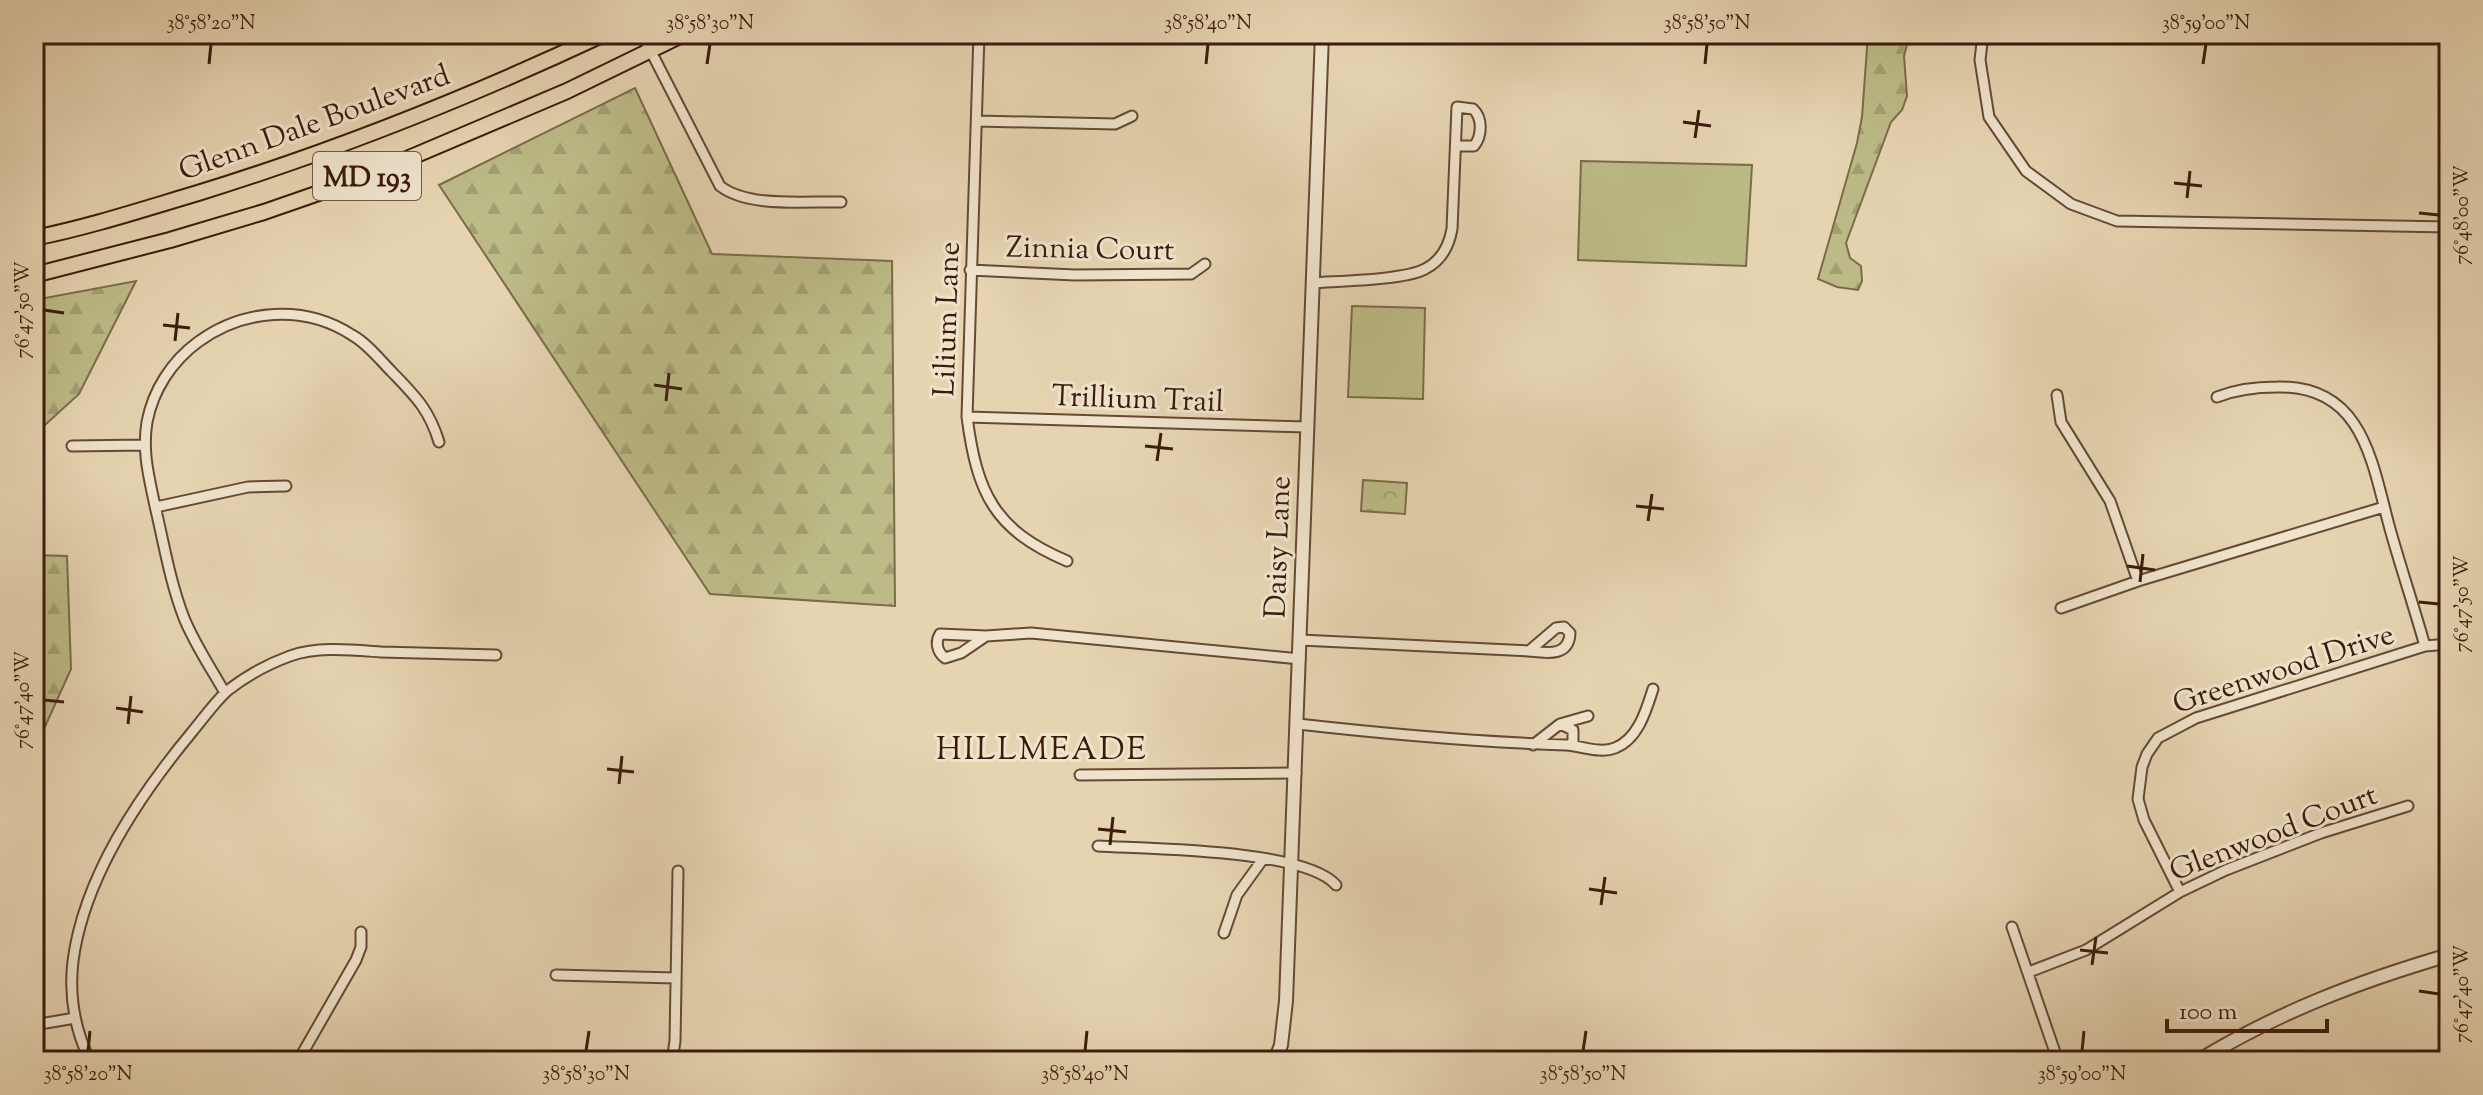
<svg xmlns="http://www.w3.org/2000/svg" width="2483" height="1095" font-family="'Sorts Mill Goudy',serif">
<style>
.forest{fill:url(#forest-firs);stroke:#7c6b49;stroke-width:2}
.park{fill:url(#park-crowns);stroke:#7c6b49;stroke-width:2}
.pitch{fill:#bcbb87;stroke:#7c6b49;stroke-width:2}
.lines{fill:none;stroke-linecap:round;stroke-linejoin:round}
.minor-casing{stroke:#664934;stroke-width:13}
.tertiary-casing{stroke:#664934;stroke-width:16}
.primary-casing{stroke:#3c1b0b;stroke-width:18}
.minor{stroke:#efe3cc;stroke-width:9}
.tertiary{stroke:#efe3cc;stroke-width:12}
.primary{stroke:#e6d4b1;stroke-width:14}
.ticks{fill:none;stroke:#3c1b0b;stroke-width:3}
.labels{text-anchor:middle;stroke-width:6;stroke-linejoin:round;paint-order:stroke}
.shield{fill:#efe3cc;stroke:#725745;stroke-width:2}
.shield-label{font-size:28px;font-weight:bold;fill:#3c1b0b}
.street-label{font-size:30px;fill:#3c1b0b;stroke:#efe3cc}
.neighbourhood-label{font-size:32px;letter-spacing:2px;fill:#3c1b0b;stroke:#efe3cc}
.neatline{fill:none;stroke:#3c1b0b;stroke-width:3}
.ticks-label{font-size:20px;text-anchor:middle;fill:#3c1b0b}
</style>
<defs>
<pattern id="forest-firs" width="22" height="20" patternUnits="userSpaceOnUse" patternTransform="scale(2)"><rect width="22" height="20" fill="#bcbb87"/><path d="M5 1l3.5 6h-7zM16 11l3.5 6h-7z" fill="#a2a073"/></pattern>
<pattern id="park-crowns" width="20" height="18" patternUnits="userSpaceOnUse" patternTransform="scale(2)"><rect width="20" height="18" fill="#bcbb87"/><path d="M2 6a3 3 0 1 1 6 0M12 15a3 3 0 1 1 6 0" fill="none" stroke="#a2a073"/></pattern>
</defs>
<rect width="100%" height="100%" fill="#e6d4b1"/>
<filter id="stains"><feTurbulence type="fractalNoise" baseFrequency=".0025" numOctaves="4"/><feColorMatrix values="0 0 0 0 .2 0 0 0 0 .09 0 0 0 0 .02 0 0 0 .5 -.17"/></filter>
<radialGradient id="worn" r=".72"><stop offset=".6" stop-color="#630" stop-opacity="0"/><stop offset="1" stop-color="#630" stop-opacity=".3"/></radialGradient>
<path class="forest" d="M1868 34H1910L1904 56 1907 96 1902 110 1891 122 1846 243 1850 258 1861 266 1862 281 1858 290 1837 287 1818 279 1857 143 1862 117Z
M635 88 712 254 892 261 895 606 710 594 439 185Z
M136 281 79 394 34 435V300Z
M34 555 67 556 71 669 34 751Z"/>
<path class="park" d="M1363 480 1407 483 1405 514 1361 511Z"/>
<path class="pitch" d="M1581 161 1752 165 1746 266 1578 260Z
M1352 306 1425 308 1423 399 1348 397Z"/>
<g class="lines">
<g class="minor-casing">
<path id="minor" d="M642 34 720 186C748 208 806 201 841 202
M979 34 967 417C977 493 994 530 1067 561
M1983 34 1980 60 1989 117 2026 171 2071 204 2117 221 2449 227
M977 121 1115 124 1132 116
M970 270 1075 275 1191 274 1205 264
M1313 283C1339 281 1405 280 1425 269 1441 261 1449 246 1452 229L1457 107 1473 109C1483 118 1482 136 1474 146H1456
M2057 395 2061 422 2110 501 2138 581
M2217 397C2237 389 2255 387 2277 387 2364 385 2372 463 2390 529 2401 568 2414 607 2425 646
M967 417 1307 427
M72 446 145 445
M156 507 248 487 286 486
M2061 608 2138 581 2384 507
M1564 627 1570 633C1569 657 1547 653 1529 651L1556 628Z
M940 634 986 636 961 653 945 658C937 652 935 642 940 634Z
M986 636 1031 633 1300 659
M1300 640 1529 651
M225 693C211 668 195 645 184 618 170 582 164 544 155 506 149 477 142 452 147 422 153 390 172 361 198 342 243 309 304 304 352 335 368 344 380 360 392 372 415 396 429 409 439 442
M1298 724C1387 734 1476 742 1566 745 1582 746 1600 754 1615 748 1638 739 1646 711 1653 689
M1560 724 1573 730V742L1569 745
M1533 745 1560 724 1588 716
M1080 775 1296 773
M1098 846C1148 849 1305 849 1336 885
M2180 892 2144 820 2138 799 2142 767 2147 754 2158 738 2196 718 2425 646 2449 644
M2012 927 2058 1061
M1224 933 1237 895 1263 859
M2029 972 2086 950 2180 892 2226 870 2321 833 2408 806
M556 975 676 978
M34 1025 75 1018
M90 1061C75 1030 69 995 73 961 84 877 139 796 192 732 203 719 214 703 227 691 246 676 268 664 290 656 317 646 353 650 381 652 419 653 457 654 496 655
M298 1061 356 960 361 947V932
M672 1061 675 1041 678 871"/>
</g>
<g class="tertiary-casing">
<path id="tertiary" d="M1275 1061 1281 1045 1286 1001 1322 34
M2198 1061C2278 1012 2360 981 2449 955"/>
</g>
<g class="primary-casing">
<path id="primary" d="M34 238C89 227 144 209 198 193 337 150 472 96 604 34
M34 275 170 240 264 212 362 178 567 91 684 34"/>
</g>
<use href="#minor" class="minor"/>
<use href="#tertiary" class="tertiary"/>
<use href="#primary" class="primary"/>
</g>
<path class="ticks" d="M209 64 211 44M707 64 710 44M1206 64 1208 44M1705 64 1707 44M2203 64 2206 44M1683 122 1711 126M1695 138 1699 110M2174 183 2202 186M2187 198 2190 171M2419 213 2439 215M44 310 64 313M163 325 190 328M175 341 178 313M654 385 682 389M666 401 669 373M1145 446 1173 449M1157 461 1161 433M1636 506 1664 509M1648 521 1652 494M2127 566 2155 570M2140 582 2143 554M2419 602 2439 604M44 700 64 702M116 708 143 712M128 724 131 696M607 769 634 772M619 784 622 756M1098 829 1126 832M1110 845 1113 817M1589 889 1617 893M1601 905 1605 877M2080 950 2108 953M2092 965 2096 937M2419 991 2439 994M88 1051 90 1031M586 1051 589 1031M1085 1051 1087 1031M1583 1051 1586 1031M2082 1051 2084 1031"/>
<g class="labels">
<rect class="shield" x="313" y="152" width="108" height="48" rx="6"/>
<g class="shield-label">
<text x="367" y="186">MD 193</text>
</g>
<g class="street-label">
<text transform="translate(314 122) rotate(-20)" y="10">Glenn Dale Boulevard</text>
<text transform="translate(1090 248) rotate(1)" y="10">Zinnia Court</text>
<text transform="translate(946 319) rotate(-88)" y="10">Lilium Lane</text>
<text transform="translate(1138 398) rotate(2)" y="10">Trillium Trail</text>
<text transform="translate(1277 547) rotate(-88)" y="10">Daisy Lane</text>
<text transform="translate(2283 668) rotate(-18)" y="10">Greenwood Drive</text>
<text transform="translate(2273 832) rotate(-21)" y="10">Glenwood Court</text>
</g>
<g class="neighbourhood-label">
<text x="1042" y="759">HILLMEADE</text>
</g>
</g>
<rect width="2483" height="1095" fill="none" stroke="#e6d4b1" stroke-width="88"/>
<path d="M2167 1019v12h160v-12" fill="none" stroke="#3c1b0b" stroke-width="4"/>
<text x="2179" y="1019" font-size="24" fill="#3c1b0b" stroke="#efe3cc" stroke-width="6" paint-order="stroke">100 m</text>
<rect x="44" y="44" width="2395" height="1007" class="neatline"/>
<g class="ticks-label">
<text x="211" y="29">38°58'20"N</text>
<text x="710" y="29">38°58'30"N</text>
<text x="1208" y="29">38°58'40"N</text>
<text x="1707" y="29">38°58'50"N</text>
<text x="2206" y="29">38°59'00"N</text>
<text transform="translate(2461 215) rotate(-90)" y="7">76°48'00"W</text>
<text transform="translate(22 310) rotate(-90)" y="7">76°47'50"W</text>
<text transform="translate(2461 604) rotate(-90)" y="7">76°47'50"W</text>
<text transform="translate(22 700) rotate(-90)" y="7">76°47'40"W</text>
<text transform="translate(2461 994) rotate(-90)" y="7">76°47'40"W</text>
<text x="88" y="1080">38°58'20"N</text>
<text x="586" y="1080">38°58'30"N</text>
<text x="1085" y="1080">38°58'40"N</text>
<text x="1583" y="1080">38°58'50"N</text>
<text x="2082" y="1080">38°59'00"N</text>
</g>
<rect width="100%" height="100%" filter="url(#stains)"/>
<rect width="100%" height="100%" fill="url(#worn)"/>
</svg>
